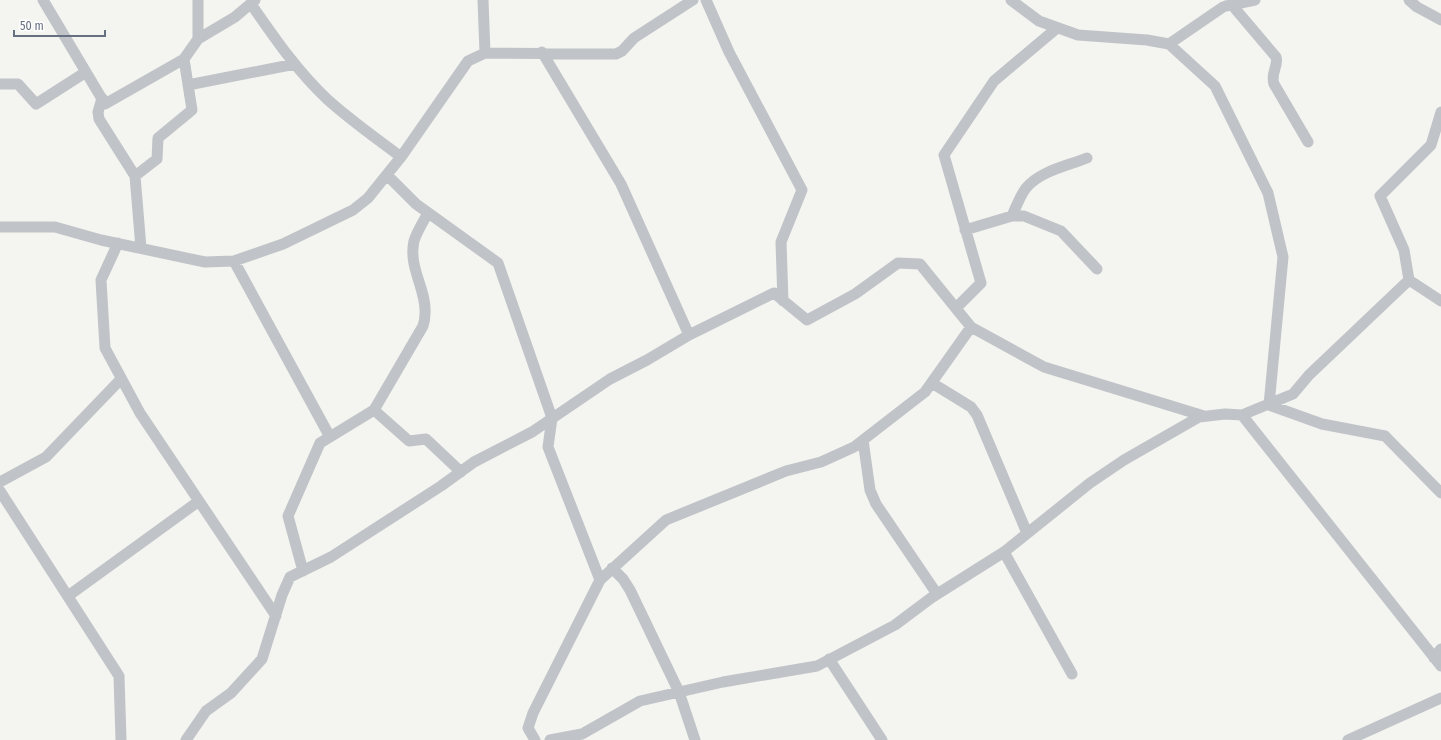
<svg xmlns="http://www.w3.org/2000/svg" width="1441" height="740" font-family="'Fira Sans Condensed',sans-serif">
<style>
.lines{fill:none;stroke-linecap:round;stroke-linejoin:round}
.street{stroke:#c0c3c7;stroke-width:11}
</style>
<rect width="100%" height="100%" fill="#f4f5f1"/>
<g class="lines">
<path class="street" d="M43 0 105 104 184 59
M483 0 485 53
M706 0 729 52 802 190 781 242 783 301
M1011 0 1039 21 1078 35 1147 40 1169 44 1223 7
M1409 0 1417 7 1441 20
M251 4C274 37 297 71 327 99 350 120 376 138 401 157
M1232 5 1276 57C1279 66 1270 73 1274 84L1308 142
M1226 6 1255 0
M198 39 235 17 255 0
M1169 44 1215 86 1268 193 1283 257 1269 405 1322 424 1385 436 1441 493
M542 52 621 184 689 335
M0 84H18L36 104 86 72
M188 85 295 64
M102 98 98 112 99 119 135 176
M387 175 416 204 498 263 552 418 548 447 600 580
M1012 216C1016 207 1020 196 1026 188 1040 171 1067 166 1087 158
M0 227H55L101 240 205 262 234 261 283 244 353 210 368 198 401 157 468 61 485 53 616 54 622 51 634 38 693 0
M965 230 1012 216H1024L1061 231 1097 269
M118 243 101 280 105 348 140 413 276 616
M141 248 135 176 157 159 158 138 192 110 184 59 198 39V0
M234 261 330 437
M1409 280 1441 301
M956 308 981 283 944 155 994 81 1057 28
M932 383 971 407 977 415 1027 533
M374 410 409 441 426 439 461 472
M1242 415 1441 666
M863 440 870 490 876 504 937 594
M0 482 46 457 121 379
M0 491 119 676 121 740
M1004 552 1072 674
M612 568 623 579 630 590 679 692 695 740
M303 571 288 516 320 443 374 410 423 326C424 323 425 318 425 314 427 290 408 268 414 241 417 231 423 222 428 213
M68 596 199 501
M1434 658 1441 649
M829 659 882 740
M186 740 206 711 231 693 262 659 282 595 290 577 331 557 441 486 474 462 532 432 610 379 647 360 689 335 774 293 807 320 855 294 898 263 920 264 971 327 1044 367 1204 416
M535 740 528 728 533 713 600 580 666 520 786 471 821 462 854 447 925 392 971 327
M550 740 582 734 640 701 723 682 817 666 895 625 931 598 1004 552 1090 483 1124 460 1199 417 1225 414 1242 415 1293 394 1309 375 1409 280 1404 250 1380 196 1431 145 1441 112
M1348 740 1441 698"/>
</g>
<path d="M14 30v6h91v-6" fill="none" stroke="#667080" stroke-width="2"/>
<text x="20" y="30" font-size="12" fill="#667080" stroke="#ffffff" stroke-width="3" paint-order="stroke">50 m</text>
</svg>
